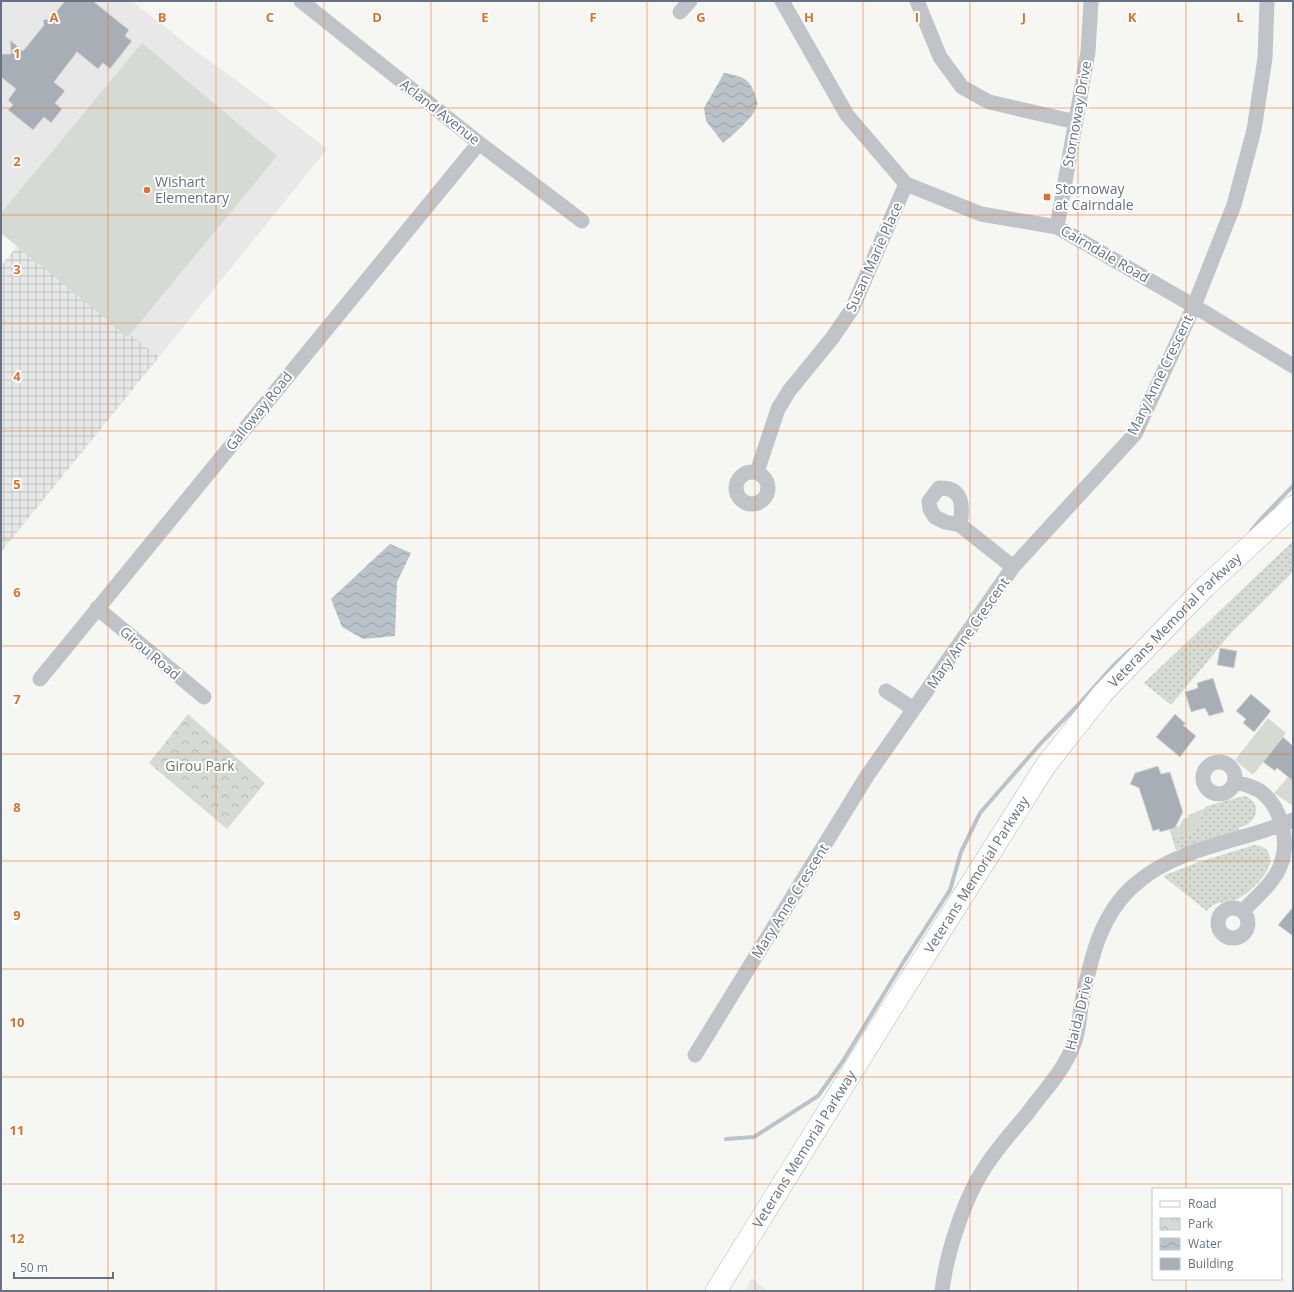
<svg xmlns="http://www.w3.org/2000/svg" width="1294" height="1292" font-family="'Open Sans',sans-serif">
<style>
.built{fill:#e7e8e7}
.industrial{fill:url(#industrial-grid)}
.grass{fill:url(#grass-dots)}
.park{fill:url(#park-crowns)}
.garden{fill:#d5dbd3}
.water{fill:url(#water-waves)}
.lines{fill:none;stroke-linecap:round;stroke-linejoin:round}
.stream{stroke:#bac3c9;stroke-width:4}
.building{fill:#a8aeb6;stroke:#d8d8d6}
.secondary-casing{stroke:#b4b8be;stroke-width:22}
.street{stroke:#c0c3c7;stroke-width:15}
.secondary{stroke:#fff;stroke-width:21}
.grid{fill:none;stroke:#df6f2b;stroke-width:1;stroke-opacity:0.55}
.poi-dot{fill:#df6f2b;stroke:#fff;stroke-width:1.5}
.labels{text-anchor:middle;stroke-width:4;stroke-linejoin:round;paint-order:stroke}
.street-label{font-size:14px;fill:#667284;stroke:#fff}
.poi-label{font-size:14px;fill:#667284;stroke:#fff;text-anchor:start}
.park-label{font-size:14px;fill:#667b65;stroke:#fff}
.grid-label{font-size:13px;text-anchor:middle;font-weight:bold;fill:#df6f2b;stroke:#fff;stroke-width:4;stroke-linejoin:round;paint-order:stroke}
</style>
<defs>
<pattern id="industrial-grid" width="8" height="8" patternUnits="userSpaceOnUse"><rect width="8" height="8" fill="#e7e8e7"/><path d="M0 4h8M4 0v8" fill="none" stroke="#bfc0c1"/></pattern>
<pattern id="grass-dots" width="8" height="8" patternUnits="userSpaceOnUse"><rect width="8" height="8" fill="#d5dbd3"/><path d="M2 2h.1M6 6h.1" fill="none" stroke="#b1b6b1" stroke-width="1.8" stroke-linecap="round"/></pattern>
<pattern id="park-crowns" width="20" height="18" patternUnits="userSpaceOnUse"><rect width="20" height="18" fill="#d5dbd3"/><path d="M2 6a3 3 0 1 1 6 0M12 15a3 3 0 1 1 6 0" fill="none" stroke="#b1b6b1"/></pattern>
<pattern id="water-waves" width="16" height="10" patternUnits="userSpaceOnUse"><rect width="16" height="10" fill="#bac3c9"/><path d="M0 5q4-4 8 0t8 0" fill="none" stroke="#9ba3a9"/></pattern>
</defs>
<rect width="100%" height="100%" fill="#f6f7f3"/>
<path class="built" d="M1 1H132L189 46 282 114 327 149 159 357 1 231Z
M752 1278 767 1291H745Z"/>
<path class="industrial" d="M18 245 159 357 1 552V266Z"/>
<path class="grass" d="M1293 541V572L1232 632 1171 705 1144 683Z
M1244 796C1264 802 1257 825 1239 827V830L1176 850 1172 838 1195 831 1203 809 1207 806Z
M1254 845C1261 846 1266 847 1269 854 1276 869 1250 893 1237 899 1227 903 1214 900 1207 911L1163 876 1199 862Z"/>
<path class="park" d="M188 714 265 783 227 829 149 763Z"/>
<path class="garden" d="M142 43 277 156 128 337 1 233V213Z
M1268 718 1286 733 1253 775 1235 760Z
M1293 774V806L1274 793 1288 777Z
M1203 809 1195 831 1172 838 1169 828 1177 826 1179 827 1183 819 1189 817 1188 815Z"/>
<path class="water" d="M724 73C740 76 749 77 755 94 756 98 758 102 757 106 753 118 733 135 723 143L706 121 704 108Z
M390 544 411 553 397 582 395 636 363 639 342 627 331 599Z"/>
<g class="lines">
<path class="stream" d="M1251 531 1261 519 1293 486
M726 1139 754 1137 818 1096 843 1061 904 961 950 890 961 852 980 813 1041 743 1079 704 1113 666 1130 650"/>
</g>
<path class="building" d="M65 1H93L129 30 125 36 132 41 110 69 103 63 98 69 77 52 54 82 65 91 55 103 62 109 51 123 44 117 33 130 8 110 13 105 8 100 16 89 1 77V54H11L10 40 23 51 44 25 43 20 50 19Z
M1220 648 1237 651 1234 668 1217 665Z
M1213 678 1224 712 1209 716 1205 708 1191 712 1185 692 1198 688 1197 683Z
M1251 694 1271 711 1254 732 1243 723 1246 719 1236 711Z
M1175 714 1186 724 1183 725 1196 736 1180 757 1156 737Z
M1283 737 1293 746V781L1277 768 1275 771 1263 762Z
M1158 766 1161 774 1170 772 1183 812 1175 828 1160 832 1159 829 1153 831 1139 788 1130 784 1135 773Z
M1293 907V936L1278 925Z"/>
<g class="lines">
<g class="secondary-casing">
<g id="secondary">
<path id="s1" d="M716 1291 890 1011 1046 765 1102 694 1205 587 1293 506"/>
</g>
</g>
<path class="street" d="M301 1 479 143 582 221
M782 1 847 115 906 184 981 214 1057 227 1194 306 1293 366
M917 1 940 57 962 87 989 102 1076 122
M680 12 690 1
M1057 227 1088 52 1091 1
M757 472 778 409 789 391 833 337 852 309 906 184
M736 488a16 16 0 1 1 32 0a16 16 0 1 1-32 0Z
M960 525C963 507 964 487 939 488L929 501 930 509 935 517 945 522 960 525 1013 567
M97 608 204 697
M40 679 479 143
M886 691 914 709
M1203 778a16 16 0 1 1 32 0a16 16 0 1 1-32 0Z
M1235 782C1244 784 1252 786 1260 791 1281 806 1290 841 1281 864 1275 882 1256 897 1243 911
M1218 923a15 15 0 1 1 30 0a15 15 0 1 1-30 0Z
M695 1055 867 776 1013 567 1135 434 1194 306 1234 205 1254 130 1265 58 1267 1
M942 1291C946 1255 964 1199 984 1169 996 1149 1012 1132 1027 1114 1043 1092 1063 1072 1073 1046 1079 1034 1079 1019 1081 1006 1090 961 1100 912 1138 882 1179 847 1244 841 1293 820"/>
<use href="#secondary" class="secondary"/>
</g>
<path class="grid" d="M108 1V1291M216 1V1291M324 1V1291M431 1V1291M539 1V1291M647 1V1291M755 1V1291M863 1V1291M970 1V1291M1078 1V1291M1186 1V1189M1 108H1293M1 215H1293M1 323H1293M1 431H1293M1 538H1293M1 646H1293M1 754H1293M1 861H1293M1 969H1293M1 1077H1293M1 1184H1293M1186 1279V1291"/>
<g class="poi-dot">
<circle cx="147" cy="190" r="4"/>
<rect x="1043" y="193" width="8" height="8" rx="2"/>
</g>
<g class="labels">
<g class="street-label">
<text transform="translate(440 112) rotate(38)" y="5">Acland Avenue</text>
<text transform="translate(1077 114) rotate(-80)" y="5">Stornoway Drive</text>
<text transform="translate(1105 254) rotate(30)" y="5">Cairndale Road</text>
<text transform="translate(874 257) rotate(-66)" y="5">Susan Marie Place</text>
<text transform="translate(1160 375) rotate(-64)" y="5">Mary Anne Crescent</text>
<text transform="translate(259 411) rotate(-51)" y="5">Galloway Road</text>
<text dy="5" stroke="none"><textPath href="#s1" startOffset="815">Veterans Memorial Parkway</textPath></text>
<text transform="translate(968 633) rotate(-55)" y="5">Mary Anne Crescent</text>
<text transform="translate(150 653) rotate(40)" y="5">Girou Road</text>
<text dy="5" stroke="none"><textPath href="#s1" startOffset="491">Veterans Memorial Parkway</textPath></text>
<text transform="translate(790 901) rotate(-58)" y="5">Mary Anne Crescent</text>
<text transform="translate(1079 1013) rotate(-76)" y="5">Haida Drive</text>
<text dy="5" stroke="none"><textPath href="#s1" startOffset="167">Veterans Memorial Parkway</textPath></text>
</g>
<g class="poi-label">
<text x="155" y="187">Wishart<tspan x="155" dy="16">Elementary</tspan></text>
<text x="1055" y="194">Stornoway<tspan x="1055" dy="16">at Cairndale</tspan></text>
</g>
<g class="park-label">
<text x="200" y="771">Girou Park</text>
</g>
</g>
<g class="grid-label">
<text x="54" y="22">A</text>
<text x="162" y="22">B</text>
<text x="270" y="22">C</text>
<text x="377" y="22">D</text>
<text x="485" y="22">E</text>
<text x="593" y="22">F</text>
<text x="701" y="22">G</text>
<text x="809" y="22">H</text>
<text x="917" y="22">I</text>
<text x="1024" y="22">J</text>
<text x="1132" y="22">K</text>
<text x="1240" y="22">L</text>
<text x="17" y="58">1</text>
<text x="17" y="166">2</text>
<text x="17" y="274">3</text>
<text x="17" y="381">4</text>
<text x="17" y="489">5</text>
<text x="17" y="597">6</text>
<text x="17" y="704">7</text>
<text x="17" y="812">8</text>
<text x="17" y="920">9</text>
<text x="17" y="1027">10</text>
<text x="17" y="1135">11</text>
<text x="17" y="1243">12</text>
</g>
<rect width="1294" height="1292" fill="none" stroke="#667284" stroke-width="4"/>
<rect x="1152" y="1188" width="130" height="92" fill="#ffffff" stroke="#c2c7ce"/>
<rect x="1160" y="1201" width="20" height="6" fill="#ffffff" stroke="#c2c7ce"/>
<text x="1188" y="1208" font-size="12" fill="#667284">Road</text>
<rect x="1160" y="1218" width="20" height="12" fill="url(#park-crowns)" stroke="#c2c7ce"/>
<text x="1188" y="1228" font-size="12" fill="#667284">Park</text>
<rect x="1160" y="1238" width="20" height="12" fill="url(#water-waves)" stroke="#c2c7ce"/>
<text x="1188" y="1248" font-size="12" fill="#667284">Water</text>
<rect x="1160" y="1258" width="20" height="12" fill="#a8aeb6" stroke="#c2c7ce"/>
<text x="1188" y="1268" font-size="12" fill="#667284">Building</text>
<path d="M14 1272v6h99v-6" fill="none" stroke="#667284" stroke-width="2"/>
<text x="20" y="1272" font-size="12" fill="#667284" stroke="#ffffff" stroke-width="3" paint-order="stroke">50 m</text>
</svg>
